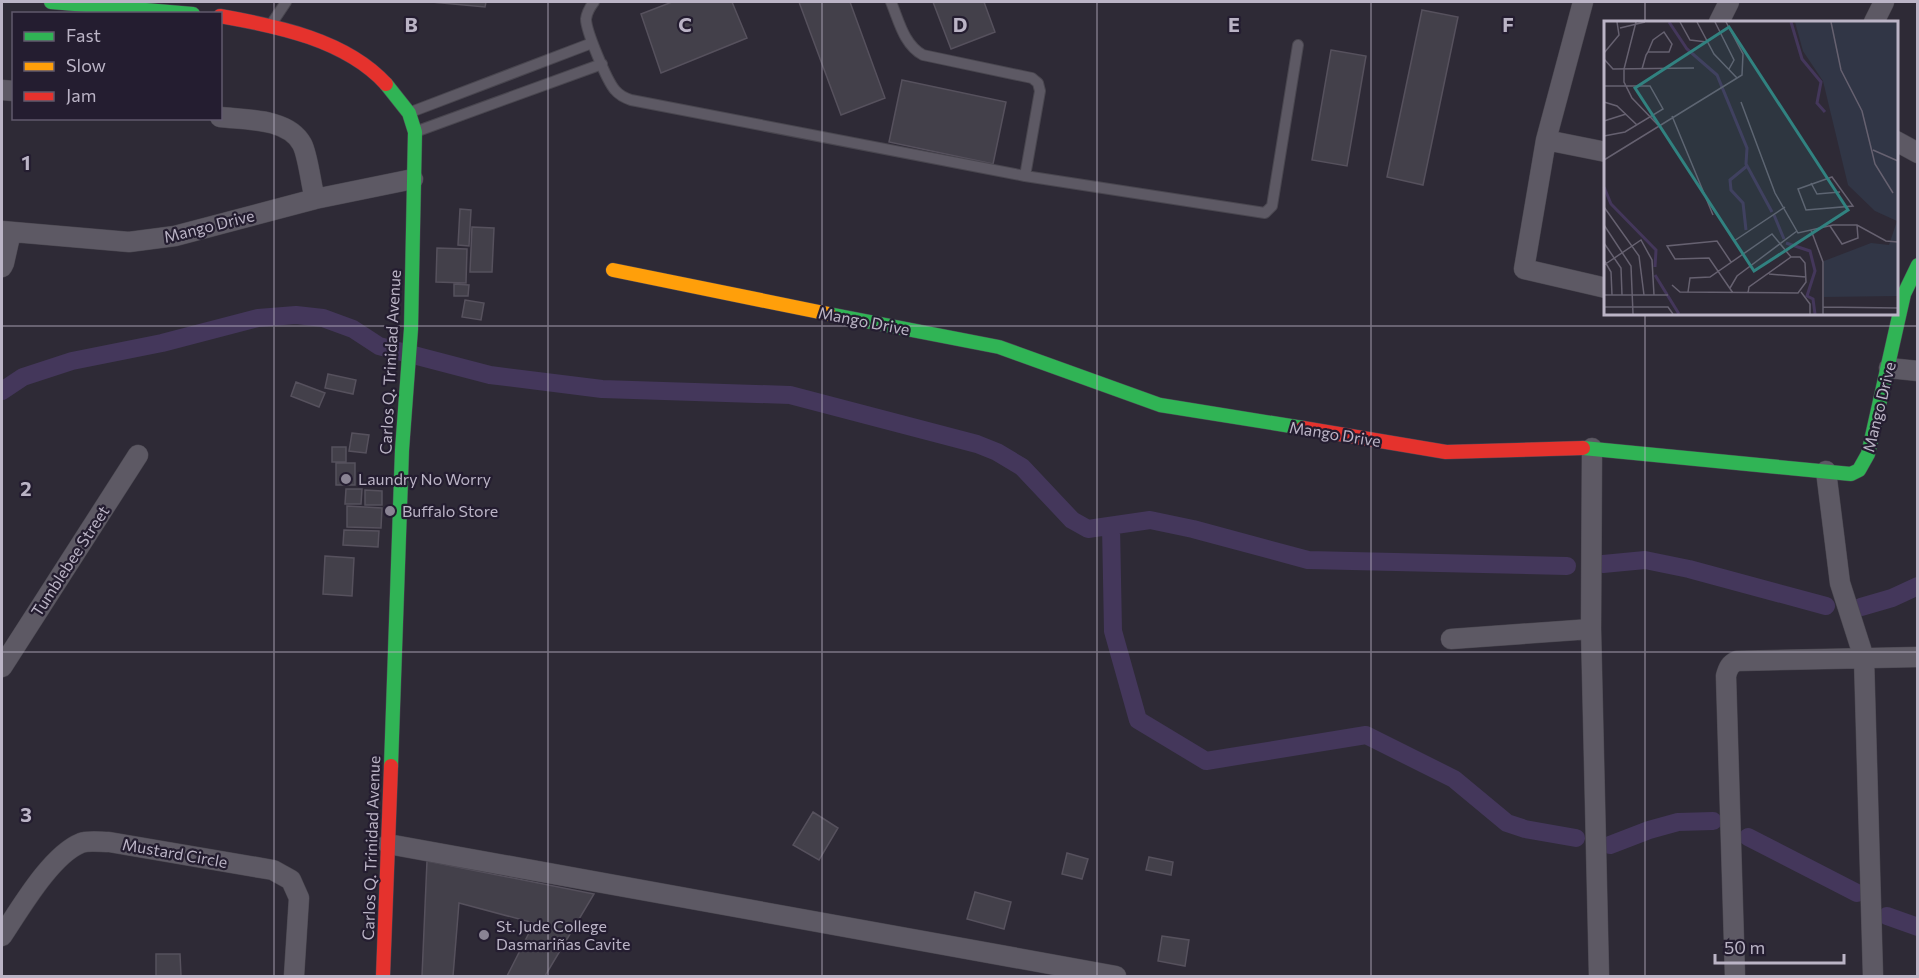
<svg xmlns="http://www.w3.org/2000/svg" width="1919" height="978" font-family="Commissioner,sans-serif">
<style>
.lines{fill:none;stroke-linecap:round;stroke-linejoin:round}
.canal{stroke:#44375b;stroke-width:18}
.building{fill:#43404a;stroke:#56515d;stroke-width:1.5}
.lane-casing{stroke:#49464f;stroke-width:12}
.street-casing{stroke:#49464f;stroke-width:21}
.fast-casing{stroke:#4b4753;stroke-width:15}
.slow-casing{stroke:#4b4753;stroke-width:15}
.jam-casing{stroke:#4b4753;stroke-width:15}
.lane{stroke:#5d5964;stroke-width:10}
.street{stroke:#5d5964;stroke-width:20}
.fast{stroke:#30b455;stroke-width:14}
.slow{stroke:#ff9f0a;stroke-width:14}
.jam{stroke:#e5322d;stroke-width:14}
.grid{fill:none;stroke:#bbb4c6;stroke-width:1.5;stroke-opacity:0.55}
.poi-dot{fill:#8a8494;stroke:#241d30;stroke-width:2}
.labels{text-anchor:middle;stroke-width:4.5;stroke-linejoin:round;paint-order:stroke}
.street-label{font-size:16px;fill:#bbb4c6;stroke:#241d30}
.poi-label{font-size:16px;fill:#bbb4c6;stroke:#241d30;text-anchor:start}
.inset-river{fill:none;stroke:#44375b;stroke-width:3}
.inset-road{fill:none;stroke:#666170;stroke-width:1.5}
.view{fill:#318280;fill-opacity:0.15;stroke:#318280;stroke-width:3}
.inset-edge{fill:none;stroke:#bbb4c6;stroke-width:3}
.grid-label{font-size:20px;text-anchor:middle;font-weight:bold;fill:#bbb4c6;stroke:#241d30;stroke-width:4.5;stroke-linejoin:round;paint-order:stroke}
</style>
<rect width="100%" height="100%" fill="#2e2a36"/>
<g class="lines">
<path class="canal" d="M2 391 23 377 72 361 162 343 258 318 296 315 323 318 353 329 379 346 490 375 602 389 790 395 977 444 997 452 1022 467 1072 520 1088 529 1150 520 1193 529 1308 560 1567 566
M1111 526 1113 631 1138 720 1206 761 1366 735 1454 779 1507 823 1525 829 1576 838
M1603 564 1645 560 1689 569 1826 606
M1861 607 1892 598 1918 586
M1748 837 1857 893
M1610 845 1649 830 1678 822 1713 821
M1887 916 1918 927"/>
</g>
<path class="building" d="M431 2H486L485 7Z
M672 2H732L747 38 661 73 641 14Z
M799 2H850L885 98 841 115Z
M933 2H984L995 32 951 49Z
M1422 10 1458 17 1423 185 1387 177Z
M1331 50 1366 56 1347 166 1312 160Z
M902 80 1006 102 993 164 889 142Z
M460 209 471 210 469 246 458 245Z
M472 227 494 228 492 272H470Z
M437 248 467 249 466 283 436 282Z
M454 284 469 285 468 296H454Z
M465 300 484 303 481 320 462 317Z
M328 374 356 380 353 394 325 388Z
M296 382 325 393 319 407 291 396Z
M352 433 369 435 366 453 349 451Z
M332 447H346V462H332Z
M336 463H355V485H336Z
M346 489H362L361 504H345Z
M365 490 382 491V505H365Z
M347 506 382 508 381 528 347 527Z
M344 530 379 531 378 547 343 545Z
M325 556 354 558 352 596 323 594Z
M813 812 838 828 819 860 793 845Z
M1067 853 1088 859 1082 879 1062 874Z
M1149 857 1173 862 1171 875 1146 870Z
M427 861 594 894 545 976H507L534 923 459 903 453 976H422Z
M975 892 1011 902 1004 929 967 919Z
M1162 936 1189 940 1185 966 1158 961Z
M156 954H180L181 976H156Z"/>
<g class="lines">
<g class="lane-casing">
<path id="lane" d="M594 2C590 7 587 12 586 19 586 31 607 81 615 90 620 96 625 98 631 100L1025 176 1265 213 1272 206 1298 45
M891 2C899 21 904 45 923 55L1032 78 1038 83 1040 91 1025 176
M272 23 286 2
M411 112 592 43
M415 132 602 64"/>
</g>
<g class="street-casing">
<path id="street" d="M1583 2 1546 140 1524 269 1606 288
M1719 22 1729 2
M1874 22 1884 2
M2 90 14 91
M220 117C246 120 288 118 302 144 308 155 311 185 315 199
M1546 140 1606 152
M1896 141 1918 153
M2 231 129 242 175 236 315 199 413 179
M2 267 4 263 11 232
M1889 368 1918 371
M1592 448 1591 629 1599 976
M1826 471 1840 583 1864 658 1873 976
M1451 639 1591 629
M2 667 138 455
M388 844 1116 976
M2 936C20 909 51 855 81 843 88 840 101 842 109 842L273 870 291 880 299 898 294 976
M1735 976 1726 676C1728 668 1730 664 1737 661L1918 657"/>
</g>
<g class="fast-casing">
<path id="fast" d="M51 2 193 14
M386 84 409 113 415 132 411 329 402 450 391 766
M829 314 999 347 1160 405 1303 428
M1583 448 1851 474 1859 470 1868 454 1904 294 1918 265"/>
</g>
<g class="slow-casing">
<path id="slow" d="M613 270 829 314"/>
</g>
<g class="jam-casing">
<path id="jam" d="M220 16C277 26 346 40 386 84
M1303 428 1446 452 1583 448
M383 976 391 766"/>
</g>
<use href="#lane" class="lane"/>
<use href="#street" class="street"/>
<use href="#fast" class="fast"/>
<use href="#slow" class="slow"/>
<use href="#jam" class="jam"/>
</g>
<path class="grid" d="M274 2V976M548 2V976M822 2V976M1097 2V976M1371 2V976M1645 2V22M1645 314V976M2 326H1918M2 652H1918"/>
<g class="poi-dot">
<circle cx="346" cy="479" r="6"/>
<circle cx="390" cy="511" r="6"/>
<circle cx="484" cy="935" r="6"/>
</g>
<g class="labels">
<g class="street-label">
<text transform="translate(209 226) rotate(-14)" y="6">Mango Drive</text>
<text transform="translate(864 321) rotate(11)" y="6">Mango Drive</text>
<text transform="translate(390 362) rotate(-87)" y="6">Carlos Q. Trinidad Avenue</text>
<text transform="translate(1879 407) rotate(-76)" y="6">Mango Drive</text>
<text transform="translate(1335 434) rotate(9)" y="6">Mango Drive</text>
<text transform="translate(70 561) rotate(-57)" y="6">Tumblebee Street</text>
<text transform="translate(371 848) rotate(-88)" y="6">Carlos Q. Trinidad Avenue</text>
<text transform="translate(175 853) rotate(10)" y="6">Mustard Circle</text>
</g>
<g class="poi-label">
<text x="358" y="485">Laundry No Worry</text>
<text x="402" y="517">Buffalo Store</text>
<text x="496" y="932">St. Jude College<tspan x="496" dy="18">Dasmariñas Cavite</tspan></text>
</g>
</g>
<g transform="translate(1604 21)">
<rect width="294" height="294" fill="#2e2a36"/>
<path d="M191 1H294V275L220 276V240L267 222 285 224 293 200 271 190 244 164 219 60 199 30Z" fill="#313646"/>
<path class="inset-river" d="M65 1 83 28 113 54 143 127 142 143 168 191M187 1 198 38 217 61 213 82 221 91M0 166 7 183 52 229 51 246M170 194 180 218M142 209 139 182 127 169 126 159 143 145M182 222 206 230 211 250 203 275 209 278 211 293M51 254 75 293"/>
<path class="inset-road" d="M32 1 20 48V61L28 77 54 104M76 1 86 19 103 21M93 1 110 33 133 57M111 1 130 39 125 48M227 1 237 49 258 90 271 143 289 172M16 7 41 1M0 32 15 14 13 1M0 38 9 48 90 47M38 48 42 34 44 31 46 26 49 19 60 11 68 23 65 31H44M0 65H46L59 88 21 111 0 115M0 81 13 85 33 104M137 81 171 172 194 212 229 204H253L282 220 294 221M68 95 109 194M0 100 22 93M269 129 294 140M0 139 138 54 139 33 122 1M228 156 249 185 202 189 194 168ZM207 162 213 173 236 171M0 186 35 235 40 274M0 204 27 245 29 293M226 205 238 223 254 217 253 204M207 209 219 241V293M130 220 181 186M0 222 17 247 18 274M0 239 7 251 8 274M127 241 113 220 63 225 71 238 105 237 129 272M0 244 37 219 48 239 50 274M165 253 202 256M68 264 76 271 194 272 202 261 201 242 196 236H187L168 213 106 256 86 257 84 271M126 267 133 255 193 210M197 271 206 283V293M144 272 145 266 187 236M0 274H64M0 286H64L69 293M219 286 294 287"/>
<path class="view" d="M125 6 244 189 150 250 31 67Z"/>
<rect width="294" height="294" class="inset-edge"/>
</g>
<g class="grid-label">
<text x="411" y="32">B</text>
<text x="685" y="32">C</text>
<text x="960" y="32">D</text>
<text x="1234" y="32">E</text>
<text x="1508" y="32">F</text>
<text x="26" y="170">1</text>
<text x="26" y="496">2</text>
<text x="26" y="822">3</text>
</g>
<rect width="1919" height="978" fill="none" stroke="#bbb4c6" stroke-width="6"/>
<rect x="12" y="12" width="210" height="108" fill="#241d30" stroke="#60596c" stroke-width="1.5"/>
<rect x="24" y="32" width="30" height="9" fill="#30b455" stroke="#60596c" stroke-width="1.5"/>
<text x="66" y="42" font-size="18" fill="#bbb4c6">Fast</text>
<rect x="24" y="62" width="30" height="9" fill="#ff9f0a" stroke="#60596c" stroke-width="1.5"/>
<text x="66" y="72" font-size="18" fill="#bbb4c6">Slow</text>
<rect x="24" y="92" width="30" height="9" fill="#e5322d" stroke="#60596c" stroke-width="1.5"/>
<text x="66" y="102" font-size="18" fill="#bbb4c6">Jam</text>
<path d="M1715 954v9h129v-9" fill="none" stroke="#bbb4c6" stroke-width="3"/>
<text x="1724" y="954" font-size="18" fill="#bbb4c6" stroke="#241d30" stroke-width="4.5" paint-order="stroke">50 m</text>
</svg>
